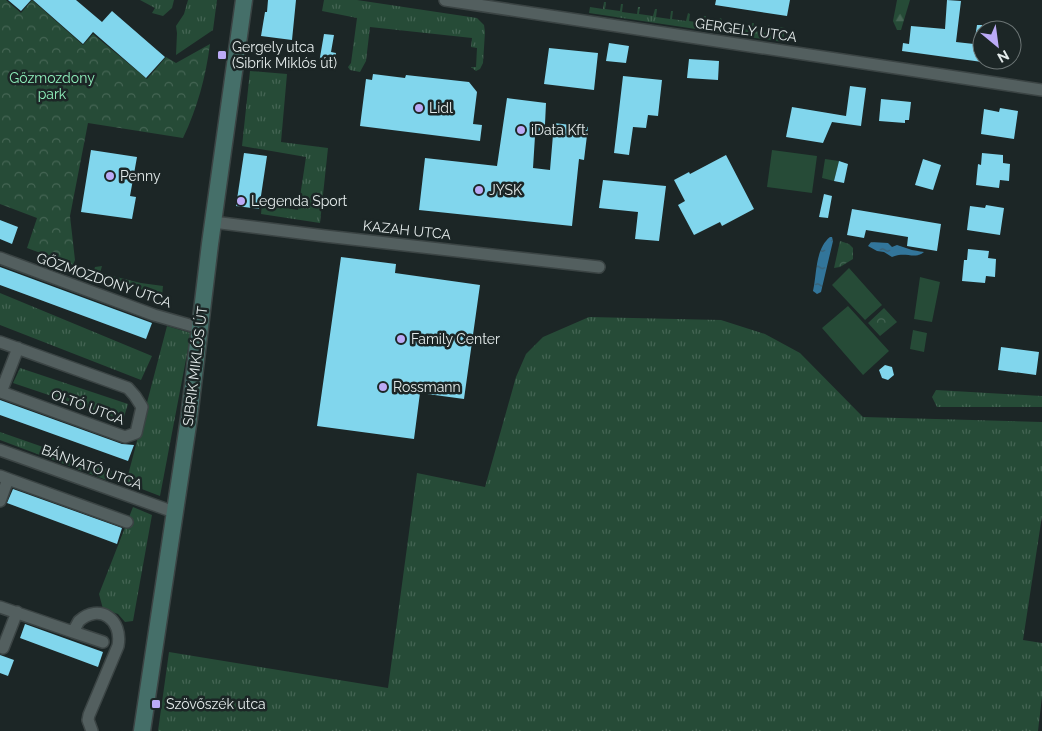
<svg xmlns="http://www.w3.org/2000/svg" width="1042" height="731" font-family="Raleway,sans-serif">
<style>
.grass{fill:url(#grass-tufts)}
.forest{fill:url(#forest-firs)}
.park{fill:url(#park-crowns)}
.pitch{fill:#264b37}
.water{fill:url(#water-ripples)}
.building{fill:#81d6ed}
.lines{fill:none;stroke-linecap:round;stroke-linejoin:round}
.street-casing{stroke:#3b4444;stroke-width:14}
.secondary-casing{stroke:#3b4444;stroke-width:19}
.street{stroke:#535f5f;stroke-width:11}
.secondary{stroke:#456f69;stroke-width:16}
.poi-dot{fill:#bbaaf6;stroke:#1c2626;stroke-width:2}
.labels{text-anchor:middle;stroke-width:5;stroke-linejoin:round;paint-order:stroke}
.street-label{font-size:14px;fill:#e4ebeb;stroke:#1c2626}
.poi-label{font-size:14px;fill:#e4ebeb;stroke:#1c2626;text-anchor:start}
.park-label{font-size:14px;fill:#8ff0bc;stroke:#1c2626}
</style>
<defs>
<pattern id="grass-tufts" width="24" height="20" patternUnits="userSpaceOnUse" patternTransform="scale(1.25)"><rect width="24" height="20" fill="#264b37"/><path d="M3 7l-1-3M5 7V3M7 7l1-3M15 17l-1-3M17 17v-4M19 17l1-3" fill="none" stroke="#456554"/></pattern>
<pattern id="forest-firs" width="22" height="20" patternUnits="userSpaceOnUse" patternTransform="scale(1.25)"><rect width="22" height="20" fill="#264b37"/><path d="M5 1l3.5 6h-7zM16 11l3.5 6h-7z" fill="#456554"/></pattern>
<pattern id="park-crowns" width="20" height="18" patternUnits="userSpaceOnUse" patternTransform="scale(1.25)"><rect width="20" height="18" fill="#264b37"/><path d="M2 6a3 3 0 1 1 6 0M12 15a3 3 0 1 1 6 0" fill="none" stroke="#456554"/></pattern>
<pattern id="water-ripples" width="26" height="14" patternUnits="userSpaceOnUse" patternTransform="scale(1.25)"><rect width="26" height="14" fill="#32759a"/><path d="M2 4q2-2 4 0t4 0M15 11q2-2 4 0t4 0" fill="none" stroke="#3b5e70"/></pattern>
</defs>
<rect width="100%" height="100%" fill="#1c2626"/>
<path class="grass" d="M140 0H174L172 8 163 16 152 13 155 8Z
M188 0H217L213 30 176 55 177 33 176 26 184 14Z
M324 0H357L477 18 484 25 485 32 483 63 480 69 476 71 471 67H476L477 48 471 47 472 38 370 27 366 61 360 72 350 70 348 67 351 63 357 18 322 11Z
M604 2H606L605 9 620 11 621 4H623L622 12 637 14 638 7H640L639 14 653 16 655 9H657L656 17 670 19 671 11H673L672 19 686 21 688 13 690 14 689 21 703 23 704 16H706L705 24 718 26 720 18 722 19 721 26 734 28 736 21H738L737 28 750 30 752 23H754L753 31 767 33 768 25 770 26 769 33 778 34 779 27 785 28 783 42 589 13 590 7 603 9Z
M250 71 287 74 281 142 328 148 320 223 261 214 262 204 298 210 306 157 242 146Z
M102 266 100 273 141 283 163 286 162 296 93 274 95 267Z
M0 293 152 356 141 380 0 325Z
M589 317 721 320 765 334 800 353 863 417 1042 422V516L1023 640 1042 643V697L1038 731H158L169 652 388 688 417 473 485 487 516 377 526 354 543 337Z
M167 326 191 333 160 496 126 483Z
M20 368 128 404 123 420 13 383Z
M936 390 1042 396V407H937L932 397Z
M0 432 112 471 109 481 0 440Z
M133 507 152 515 133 621 125 622 118 614 103 609 99 594Z"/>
<path class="forest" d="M897 0H910L901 30H897L893 21Z"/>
<path class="park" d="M0 0H6L21 13 32 0 83 45 93 34 147 79 166 57 176 63 210 44C206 76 197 109 183 138L88 123 70 216 75 260 73 265 27 248 37 218 0 204Z
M840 241 849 244 853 248V259L840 267 834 268Z
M884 308 897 322 880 336 868 323Z"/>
<path class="pitch" d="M772 150 817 156 812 193 767 187Z
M825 159 839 161 834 181 822 178Z
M849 268 882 305 865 320 832 285Z
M920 277 940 282 932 322 914 319Z
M848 306 889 351 863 375 822 328Z
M913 330 927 333 924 352 910 349Z"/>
<path class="water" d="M830 237H832L833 241 821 292 817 294 813 291C817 274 815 249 830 237Z
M871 242 888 243 892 247 897 245 912 250 924 252C915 260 905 251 892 257L884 252 877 251 868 246Z"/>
<path class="building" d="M8 0H31L21 11Z
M33 0H76L102 22 112 11 165 57 146 78 93 32 83 44Z
M268 0H296L292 40 261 36 265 12H267Z
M716 0H790L787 16 715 5Z
M947 0 961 1 956 42 974 44 977 25H982V62L902 51 903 43 909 44 911 26 945 29Z
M324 34 334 35 331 52 336 53 334 65 319 63Z
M609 43 629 46 626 63 606 61Z
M549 48 598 53 594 90 544 84Z
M689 59 719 61 718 80 687 78Z
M373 74 405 78 406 75 469 82 477 92 473 124 482 125 480 141 360 126 366 79 372 80Z
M623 76 662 80 658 116 648 115 646 128 633 127 629 155 614 153Z
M850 86 866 88 861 126 832 122 823 143 786 137 792 107 846 116Z
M507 98 546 103 545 124 535 136 533 168 550 170 554 123 588 127 584 160 579 159 572 226 419 210 425 158 497 166Z
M881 99 911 102 909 120H905V123L879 121Z
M1000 108 1018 111 1014 139 981 134 984 109 999 112Z
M91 150 137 157 130 196 136 197 132 219 81 212Z
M244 153 267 156 259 209 236 206Z
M982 153 1003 155V163L1010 164 1009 181 1000 180 999 188 976 185 978 164 981 165Z
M726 155 754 209 722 226 720 222 694 235 678 205 685 201 674 180 689 172 690 174Z
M923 159 941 165 933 190 915 185Z
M839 161 848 164 844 183 834 181Z
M603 180 666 186 659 241 635 239 638 212 599 208Z
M824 194 832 196 828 218 819 217Z
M986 205 1004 208 1000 235 967 230 970 206 985 208Z
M852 209 941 224 937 251 907 246 908 237 866 230 864 238 847 235Z
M0 220 18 227 12 244 0 239Z
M968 249 989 251 988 258 996 259 995 277 986 276 985 283 962 281 964 260H967Z
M341 257 396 264 395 273 480 285 464 399 420 393 414 439 317 426Z
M0 267 152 323 146 339 0 285Z
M1001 347 1039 352 1036 375 998 370Z
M885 365 892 367 894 375 888 380 882 378 879 370Z
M0 400 122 444 134 445 128 461 0 415Z
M13 489 122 528 117 544 7 503Z
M25 624 103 652 98 667 20 638Z
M0 655 14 660 8 676 0 673Z"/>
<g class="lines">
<g class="street-casing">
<path id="street" d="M445 0 1042 90
M213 222 325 236 599 267
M0 258 154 315 200 328
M0 342 128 388 135 396 142 407 136 433 125 437 1 392 18 348
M0 450 174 512
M0 476 8 479 0 501
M8 479 127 522
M0 607 73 632C75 629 77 624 79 621 99 603 123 619 118 646L89 715 88 720 92 731
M73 632 103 642
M0 647 3 648 17 612"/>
</g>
<g class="secondary-casing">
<path id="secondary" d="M142 731 189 418 210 244 244 0"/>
</g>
<use href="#street" class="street"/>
<use href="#secondary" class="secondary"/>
</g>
<g class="poi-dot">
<rect x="217" y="50" width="10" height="10" rx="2.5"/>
<circle cx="419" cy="108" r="5"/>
<circle cx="521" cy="130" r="5"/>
<circle cx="110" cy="176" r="5"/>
<circle cx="479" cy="190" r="5"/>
<circle cx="241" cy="201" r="5"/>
<circle cx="401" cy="339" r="5"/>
<circle cx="383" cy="387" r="5"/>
<rect x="151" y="699" width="10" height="10" rx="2.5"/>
</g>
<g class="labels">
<g class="street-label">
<text transform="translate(746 30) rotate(8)" y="5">GERGELY UTCA</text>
<text transform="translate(407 230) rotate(6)" y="5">KAZAH UTCA</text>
<text transform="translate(104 280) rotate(19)" y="5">GŐZMOZDONY UTCA</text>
<text transform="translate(195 366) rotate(-83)" y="5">SIBRIK MIKLÓS ÚT</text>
<text transform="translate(88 407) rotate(20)" y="5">OLTÓ UTCA</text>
<text transform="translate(92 467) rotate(20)" y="5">BÁNYATÓ UTCA</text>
</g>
<g class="poi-label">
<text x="232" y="52">Gergely utca<tspan x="232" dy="16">(Sibrik Miklós út)</tspan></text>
<text x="429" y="113">Lidl</text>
<text x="531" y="135">iData Kft.</text>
<text x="120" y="181">Penny</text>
<text x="489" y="195">JYSK</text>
<text x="251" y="206">Legenda Sport</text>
<text x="411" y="344">Family Center</text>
<text x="393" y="392">Rossmann</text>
<text x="166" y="709">Szövőszék utca</text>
</g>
<g class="park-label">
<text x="52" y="83">Gőzmozdony<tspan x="52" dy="16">park</tspan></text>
</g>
</g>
<g transform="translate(997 45) rotate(151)"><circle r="24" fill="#1c2626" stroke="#6c7575"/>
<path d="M0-4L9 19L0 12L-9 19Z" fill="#bbaaf6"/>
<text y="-8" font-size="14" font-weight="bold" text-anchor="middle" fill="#e4ebeb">N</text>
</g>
</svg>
